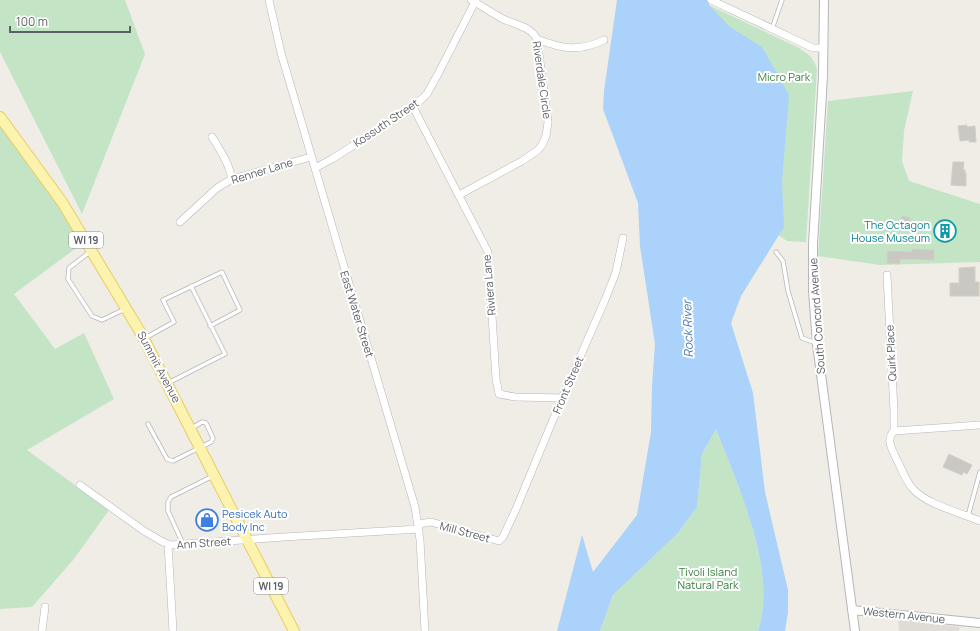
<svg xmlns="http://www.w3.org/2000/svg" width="980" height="631" font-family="Manrope,sans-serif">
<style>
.education{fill:#dedcd4}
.green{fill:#c3e5c6}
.water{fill:#aad2fa}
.building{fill:#cac8c2;stroke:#d3cfc4}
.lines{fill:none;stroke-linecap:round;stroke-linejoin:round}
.service-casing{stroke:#b6b7bb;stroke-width:5}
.minor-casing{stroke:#b6b7bb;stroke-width:8}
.tertiary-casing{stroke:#b6b7bb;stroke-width:10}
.primary-casing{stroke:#eacd63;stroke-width:12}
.service{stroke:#fff;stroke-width:3.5}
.minor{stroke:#fff;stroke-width:7}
.tertiary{stroke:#fff;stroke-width:8}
.primary{stroke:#fbf3ae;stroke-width:10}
.labels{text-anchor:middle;stroke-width:4;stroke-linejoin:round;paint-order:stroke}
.shield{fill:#fff;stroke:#8e9093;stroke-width:1}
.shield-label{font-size:10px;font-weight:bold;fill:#5d6065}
.park-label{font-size:11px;fill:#398040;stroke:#fff}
.street-label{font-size:11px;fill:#5d6065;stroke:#fff}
.culture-label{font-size:11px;fill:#0d838f;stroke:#fff;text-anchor:end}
.shop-label{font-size:11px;fill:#366cbe;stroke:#fff;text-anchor:start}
.water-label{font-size:12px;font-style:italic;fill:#4a77b4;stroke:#fff}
</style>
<rect width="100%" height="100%" fill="#efede5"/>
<path class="education" d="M898 620 960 627 959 631H899Z"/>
<path class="green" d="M0 0H125L145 54 82 214 0 52Z
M709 5 799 48C809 55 814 57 817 70L806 242 787 241 771 230Z
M913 91 904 131 902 161 909 181 980 204V262L880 265 818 256 828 101Z
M0 123 46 184 83 243 14 294 55 349 84 333 114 399 27 450 109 510 74 559 32 607 0 609Z
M716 429C738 485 778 571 758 631H600L613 595 678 533 697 507 702 454Z"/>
<path class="water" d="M617 0H708L709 5 730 27 762 47 789 95 782 182 784 227 741 296 731 323 753 393 765 492 788 590V612L785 631H758C778 571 738 486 716 429L702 454 697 507 678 533 613 595 600 631H557L582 535 593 572 637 515 651 432 652 386 655 344 640 246 638 203 603 109 604 91Z"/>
<path class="building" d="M967 125V127L975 126 976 142H969V140L960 141 958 126Z
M953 162H964L963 170H965V173H966V186L951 185Z
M902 216 910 218 907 228 899 226Z
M935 231a10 10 0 1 1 20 0a10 10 0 1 1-20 0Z
M912 249 934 250V260L900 259V264L887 263V251L912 252Z
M975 267V282H979V296H950V283H959V268Z
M949 454 972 465 967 474 963 472 962 475 943 467Z"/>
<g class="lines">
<g class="service-casing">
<path id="service" d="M772 29 782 0
M91 251 69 268 68 279 92 316 102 320 125 309
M776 252 783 261 788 291 802 338 816 343
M145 338 174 322 163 300 222 272 240 310 210 326
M168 383 225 354 191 286
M148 424 167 459 173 461 211 442 213 438 206 423 202 422 192 428
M968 516 980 472
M183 544 168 511V502L171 497 213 476"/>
</g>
<g class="minor-casing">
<path id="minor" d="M269 0 281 53 415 507 420 540 425 631
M711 0 798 41 813 48H823
M537 39C562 49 579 52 604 40
M413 107 488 252 496 379 499 394 515 397 562 398
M212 137C220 150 229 163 232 179
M315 168 332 159 409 110 423 98 427 94 438 74 476 0
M459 195 522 161 538 150 542 145 546 136 548 122 537 39C530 26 516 25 503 19 492 13 482 6 471 0
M180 222 217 188 232 179 311 157
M887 275 894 411V431
M894 431C886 439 891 447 895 456 901 467 905 480 913 489 926 504 961 513 980 521
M894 431 980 425
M80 485 144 531 163 542 171 545 284 537 419 529
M418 524 431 522 499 541 503 537 516 509 562 398 605 300 616 272 623 238
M168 544 173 631
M42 631 45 607"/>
</g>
<g class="tertiary-casing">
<path id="tertiary" d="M824 0 823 76 813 244V291L817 344 855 631
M852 610 980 623"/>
</g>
<g class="primary-casing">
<path id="primary" d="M0 117 62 202 142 335 294 631"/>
</g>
<use href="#service" class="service"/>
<use href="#minor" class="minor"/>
<use href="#tertiary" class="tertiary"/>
<use href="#primary" class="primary"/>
</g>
<defs>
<g id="building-ring" transform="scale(1.15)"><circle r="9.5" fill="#fff" stroke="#0f9aa8" stroke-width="1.5"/><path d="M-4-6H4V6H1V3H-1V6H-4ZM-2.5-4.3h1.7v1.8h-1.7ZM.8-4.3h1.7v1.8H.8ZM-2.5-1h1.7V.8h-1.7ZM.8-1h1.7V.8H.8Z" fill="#0f9aa8"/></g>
<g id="shop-ring" transform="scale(1.15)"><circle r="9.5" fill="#fff" stroke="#3f7fe0" stroke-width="1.5"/><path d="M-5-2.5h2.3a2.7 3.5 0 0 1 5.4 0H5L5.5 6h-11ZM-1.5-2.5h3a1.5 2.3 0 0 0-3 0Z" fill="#3f7fe0"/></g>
</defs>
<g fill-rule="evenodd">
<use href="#building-ring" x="945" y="231"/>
<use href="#shop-ring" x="207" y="520"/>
</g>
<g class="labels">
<g class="shield">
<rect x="69" y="232" width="34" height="16" rx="3"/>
<rect x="254" y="578" width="34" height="16" rx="3"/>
</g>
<g class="shield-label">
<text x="86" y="244">WI 19</text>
<text x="271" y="590">WI 19</text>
</g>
<g class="park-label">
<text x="784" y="81">Micro Park</text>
<text x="708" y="576">Tivoli Island<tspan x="708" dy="13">Natural Park</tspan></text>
</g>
<g class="street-label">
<text transform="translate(542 80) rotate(82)" y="4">Riverdale Circle</text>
<text transform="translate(386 123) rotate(-34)" y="4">Kossuth Street</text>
<text transform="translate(262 171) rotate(-17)" y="4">Renner Lane</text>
<text transform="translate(489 285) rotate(-95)" y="4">Riviera Lane</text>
<text transform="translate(357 314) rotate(73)" y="4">East Water Street</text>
<text transform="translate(817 316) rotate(-94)" y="4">South Concord Avenue</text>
<text transform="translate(891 353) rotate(-93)" y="4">Quirk Place</text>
<text transform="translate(159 367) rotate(62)" y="4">Summit Avenue</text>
<text transform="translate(568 385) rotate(-67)" y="4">Front Street</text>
<text transform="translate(465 532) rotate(15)" y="4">Mill Street</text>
<text transform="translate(204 543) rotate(-4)" y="4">Ann Street</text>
<text transform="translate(904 615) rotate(6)" y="4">Western Avenue</text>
</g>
<g class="culture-label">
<text x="930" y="229">The Octagon<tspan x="930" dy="13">House Museum</tspan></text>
</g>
<g class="shop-label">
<text x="222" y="518">Pesicek Auto<tspan x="222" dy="13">Body Inc</tspan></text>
</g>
<g class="water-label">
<text transform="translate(688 329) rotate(-92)" y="4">Rock River</text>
</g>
</g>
<path d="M10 26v6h120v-6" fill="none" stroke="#5d6065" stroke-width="2"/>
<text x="16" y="26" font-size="12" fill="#5d6065" stroke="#ffffff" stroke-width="3" paint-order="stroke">100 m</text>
</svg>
